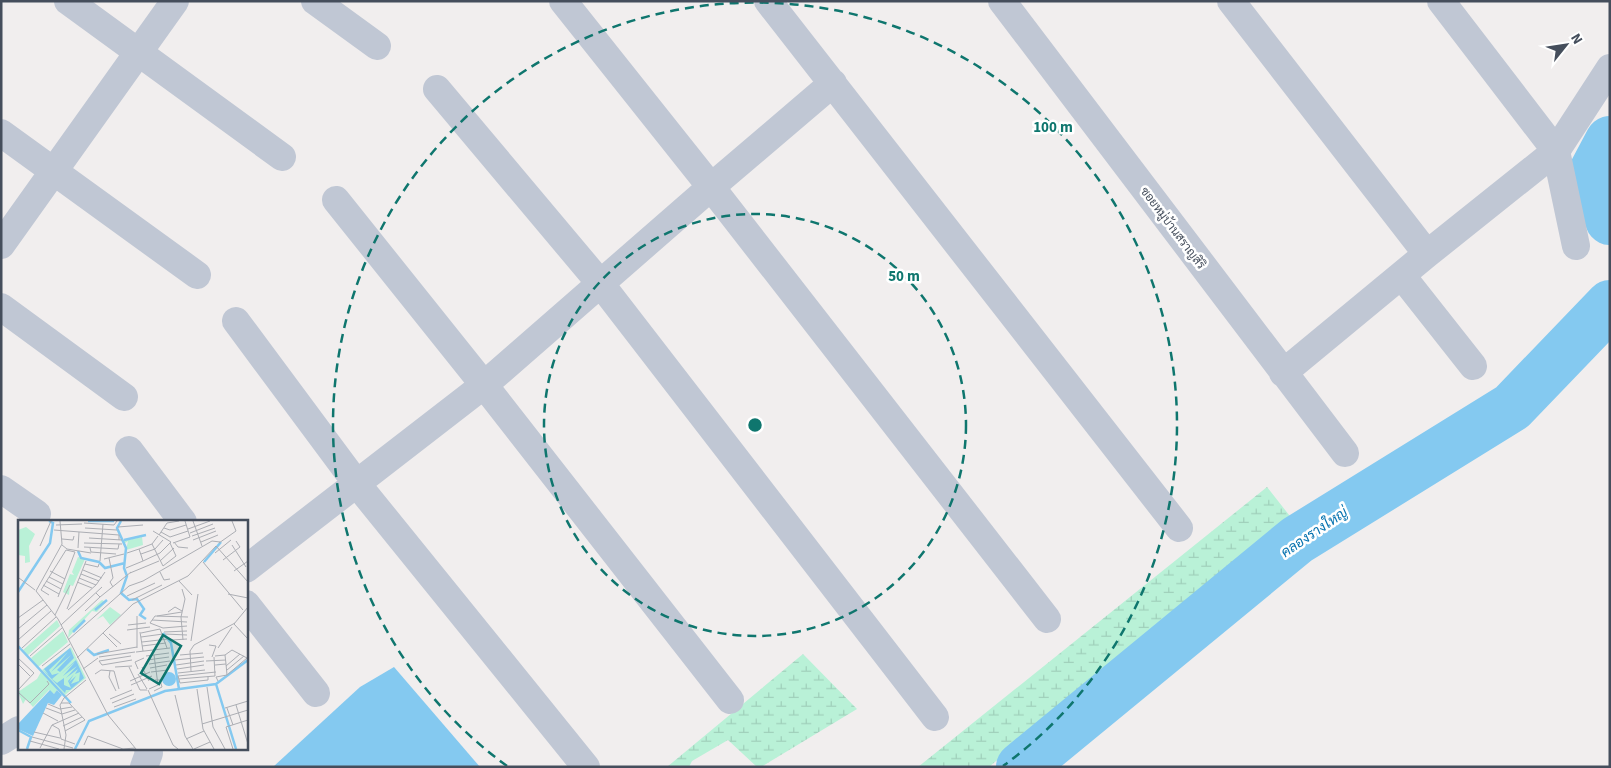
<svg xmlns="http://www.w3.org/2000/svg" width="1611" height="768" font-family="'Source Sans 3',Sarabun,sans-serif">
<style>
.wetland{fill:url(#wetland-marsh)}
.water{fill:#84c9f0}
.lines{fill:none;stroke-linecap:round;stroke-linejoin:round}
.river{stroke:#84c9f0;stroke-width:50}
.minor{stroke:#c0c7d4;stroke-width:28}
.ring{fill:none;stroke:#0f766e;stroke-width:2.5;stroke-dasharray:9 6}
.labels{text-anchor:middle;stroke-width:5;stroke-linejoin:round;paint-order:stroke}
.street-label{font-size:12px;fill:#454e5c;stroke:#fff}
.water-label{font-size:14px;font-style:italic;fill:#0572af;stroke:#fff}
.inset-river{fill:none;stroke:#84c9f0;stroke-width:2.5}
.inset-road{fill:none;stroke:#acaeb4;stroke-width:1}
.view{fill:#0f766e;fill-opacity:0.15;stroke:#0f766e;stroke-width:2.5}
.inset-edge{fill:none;stroke:#454e5c;stroke-width:2.5}
.centre{fill:#0f766e;stroke:#fff;stroke-width:2.5}
.ring-label{font-size:15px;text-anchor:middle;font-weight:bold;fill:#0f766e;stroke:#fff;stroke-width:5;stroke-linejoin:round;paint-order:stroke}
</style>
<defs>
<pattern id="wetland-marsh" width="20" height="14" patternUnits="userSpaceOnUse" patternTransform="scale(1.25)"><rect width="20" height="14" fill="#b9f1d7"/><path d="M1 5h8M5 5V1M11 12h8M15 12V8" fill="none" stroke="#a0d0bb"/></pattern>
</defs>
<rect width="100%" height="100%" fill="#f1eeee"/>
<path class="wetland" d="M1267 487 1293 520 1157 625 989 767H918Z
M803 654 857 709 761 767H757L728 740 692 761 689 767H667Z"/>
<path class="water" d="M394 667 480 767H273L360 687Z"/>
<g class="lines">
<path class="river" d="M1610 141 1593 173 1610 220
M1021 767 1297 540 1512 407 1610 305"/>
<path class="minor" d="M68 1 282 157
M315 1 377 46
M563 1 711 187 1047 619
M768 1 1179 528
M1002 1 1345 453
M1231 1 1427 254
M1441 1 1556 151 1576 246
M437 89 600 283 935 717
M1 133 197 275
M336 200 484 385 730 700
M1 245 175 1
M1402 276 1473 366
M1 307 124 397
M236 321 357 484 586 767
M1283 373 1427 254 1556 151 1610 68
M129 450 183 522
M1 489 37 514
M246 569 484 385 711 187 833 83
M246 604 316 693
M1 741 19 730
M144 767 149 753 148 749"/>
</g>
<g class="ring">
<circle cx="755" cy="425" r="211"/>
<path d="M507 766A422 422 0 1 1 1003 766"/>
</g>
<g class="labels">
<g class="street-label">
<text transform="translate(1173 228) rotate(53)" y="4">ซอยหมู่บ้านสราญสิริ</text>
</g>
<g class="water-label">
<text transform="translate(1314 532) rotate(-34)" y="5">คลองรางใหญ่</text>
</g>
</g>
<g transform="translate(18 520)">
<rect width="230" height="230" fill="#f1eeee"/>
<path d="M92 87 103 95 92 105 85 96 78 100ZM45 111 50 122 20 147 13 138ZM53 127 68 158 47 175 24 150Z" fill="#b9f1d7"/>
<path d="M8 7 17 14 11 26 12 42 7 43V36L0 35V10ZM124 17 125 25 108 30 110 21 106 24 105 21ZM39 100 42 106 9 136 5 130Z" fill="#b9f1d7"/>
<path d="M60 37 67 39 55 66 52 65 51 75 45 72 52 54 56 55 54 52ZM84 80 88 82 79 92 74 91 50 118 51 110ZM23 152 40 169 36 174 31 170 15 187 8 179 5 184 0 172 19 159Z" fill="#b9f1d7"/>
<path d="M52 128 56 138 42 152 39 150 53 135 33 152 50 132 31 150 34 155 41 153 34 159 39 163 46 158V165L53 168 50 161 56 154 51 162 58 156 53 164 61 161 62 152 57 154 60 149 48 158 59 146 45 156 57 142 43 154 58 140 66 158 52 170H48L47 173 25 150 31 155 26 149ZM144 159a7 7 0 1 1 14 0a7 7 0 1 1-14 0ZM32 170 36 174 39 170 44 175 36 185 30 183 15 216 0 209V204Z" fill="#84c9f0"/>
<path class="inset-river" d="M70 1H96M103 1 99 8 108 28 106 48 109 56 103 73 111 80 119 79 126 89 122 95 128 99M106 20 128 15M60 31 63 38 81 42 87 48 107 43M186 42 203 22M0 72 32 23 35 3 31 1M77 90 89 80M55 112 67 100M145 113 153 123 161 169M0 126 53 183M69 129 76 135 91 130M198 164 218 229M0 210 13 217 9 229M57 229 71 201 147 171 198 164 230 140"/>
<path class="inset-road" d="M42 1 44 24 18 71 40 99 90 195 118 229M175 1 184 26M66 3 96 5 99 1M38 5 64 4M100 7 125 5M67 8 99 10M146 8 152 10 168 5M170 9 192 1M36 10 101 15V20M135 11 153 22M143 12 152 17 170 11M172 13 195 4M141 15 149 3 161 1M174 16 197 8M71 18 104 20M44 19 55 20 56 16M175 20 198 11M156 22 160 27 170 28M183 22 200 15M66 23 104 24M155 23 172 17 167 1M201 23 218 11 214 1M134 24 145 46 158 36 152 23M44 25 49 29 73 33M214 25 228 47M22 26 33 1M66 27 100 29 101 24M60 28 61 12M72 28 73 32 98 34M121 29 134 24 140 16M109 33 121 29 125 41 142 33 153 22M197 33 213 20M123 34 137 29 145 20M91 38 95 58 92 62 95 67M86 39 106 34M205 40 222 27 218 21M82 41 85 4M142 41 156 28M185 42 225 90M67 44 80 47 81 44M108 48 125 41M65 50 84 58M32 51 47 59M216 51 230 41M142 52 146 60 152 59M112 53 141 41M63 54 81 61M31 57 45 64M1 58 17 70M61 58 78 65M28 61 43 69M161 61 174 75M59 62 74 68M25 65 41 74M164 69 167 79 163 97 165 120M78 73 82 77 113 52M210 74 230 78M31 75 23 70 48 30 57 32 40 77M109 76 137 63M114 80 144 65M230 87 216 104 230 119M49 89 68 41M50 90 78 65 87 52M67 91 82 77M150 92 157 87 164 91M37 95 52 65M139 96 164 92M0 98 25 80M134 100 169 102M43 105 84 67M110 105 128 103M169 106 145 108 132 103 137 96 170 97M0 109 29 85M109 110 132 107M122 112 125 131M146 112 169 111M85 113 99 127M123 113 142 109 149 128M91 114 103 124M147 114 169 115M123 117 145 114M0 120 33 91M50 120 111 66 125 61 194 21 202 22M154 120 169 119M173 121 180 74M124 122 150 119M191 125 198 126 194 137M124 126 148 123M4 128 38 97M119 128V96M200 128 214 107M118 132 152 128M79 134 119 127M162 135 185 133M207 135 214 130 229 138 209 155 208 144M12 136 44 108M113 136 81 141 84 145 114 140M128 136 151 133M197 136 207 135 208 144 197 145M81 137 117 132M0 138 16 153 0 170M59 138 115 84 170 56 198 26 230 62M129 140 151 137M157 140 186 137M188 141 208 140M0 144 12 156M131 144 152 141M158 145 186 141M24 146 52 124M208 146 222 134M97 147 114 146M111 147 122 170H129M124 147 131 161M132 148 149 145M65 149 80 138M120 149 117 142 126 138M159 149 186 145M209 150 226 136M92 151 91 157 98 171M173 151 172 131 176 125 217 103M133 152 150 150M160 153 187 150M77 154 83 150 96 151 101 169M120 154 129 169M190 156V160L162 163 160 156 198 152M161 159 197 156 196 137M112 161 132 152M200 161 198 157 209 155M113 165 134 156M189 167 195 207 207 229M131 169 140 165 136 135M179 169 185 209 196 229M130 170 155 225 160 229M136 171 144 167 142 160H137M0 172 12 183 31 164 29 161M157 175 167 216 175 229M92 179 114 170M43 183H51L67 200 47 211M94 183 116 174M30 184 42 189 54 187M218 185 230 224M96 187 118 179M28 188 44 194 57 190M207 188 230 181M209 188 215 205M25 193 40 201M184 204 230 190M34 205 41 209 43 219 57 224M45 206 64 197M16 212 42 218M14 217 55 228M168 219 186 211M12 221 41 229M66 225 70 216 105 229 117 228M22 228 34 205 61 193M46 229 48 215 42 185 46 178 68 160M176 229 192 222M215 229 208 207 230 200"/>
<path class="view" d="M145 115 163 126 141 164 123 153Z"/>
<rect width="230" height="230" class="inset-edge"/>
</g>
<circle cx="755" cy="425" r="8" class="centre"/>
<g class="ring-label">
<text x="1053" y="132">100 m</text>
<text x="904" y="281">50 m</text>
</g>
<rect width="1611" height="768" fill="none" stroke="#454e5c" stroke-width="5"/>
<g transform="translate(1566 45) rotate(60)" stroke="#ffffff" stroke-width="4" paint-order="stroke">
<path d="M0-4L9 19L0 12L-9 19Z" fill="#454e5c"/>
<text y="-8" font-size="14" font-weight="bold" text-anchor="middle" fill="#454e5c">N</text>
</g>
</svg>
